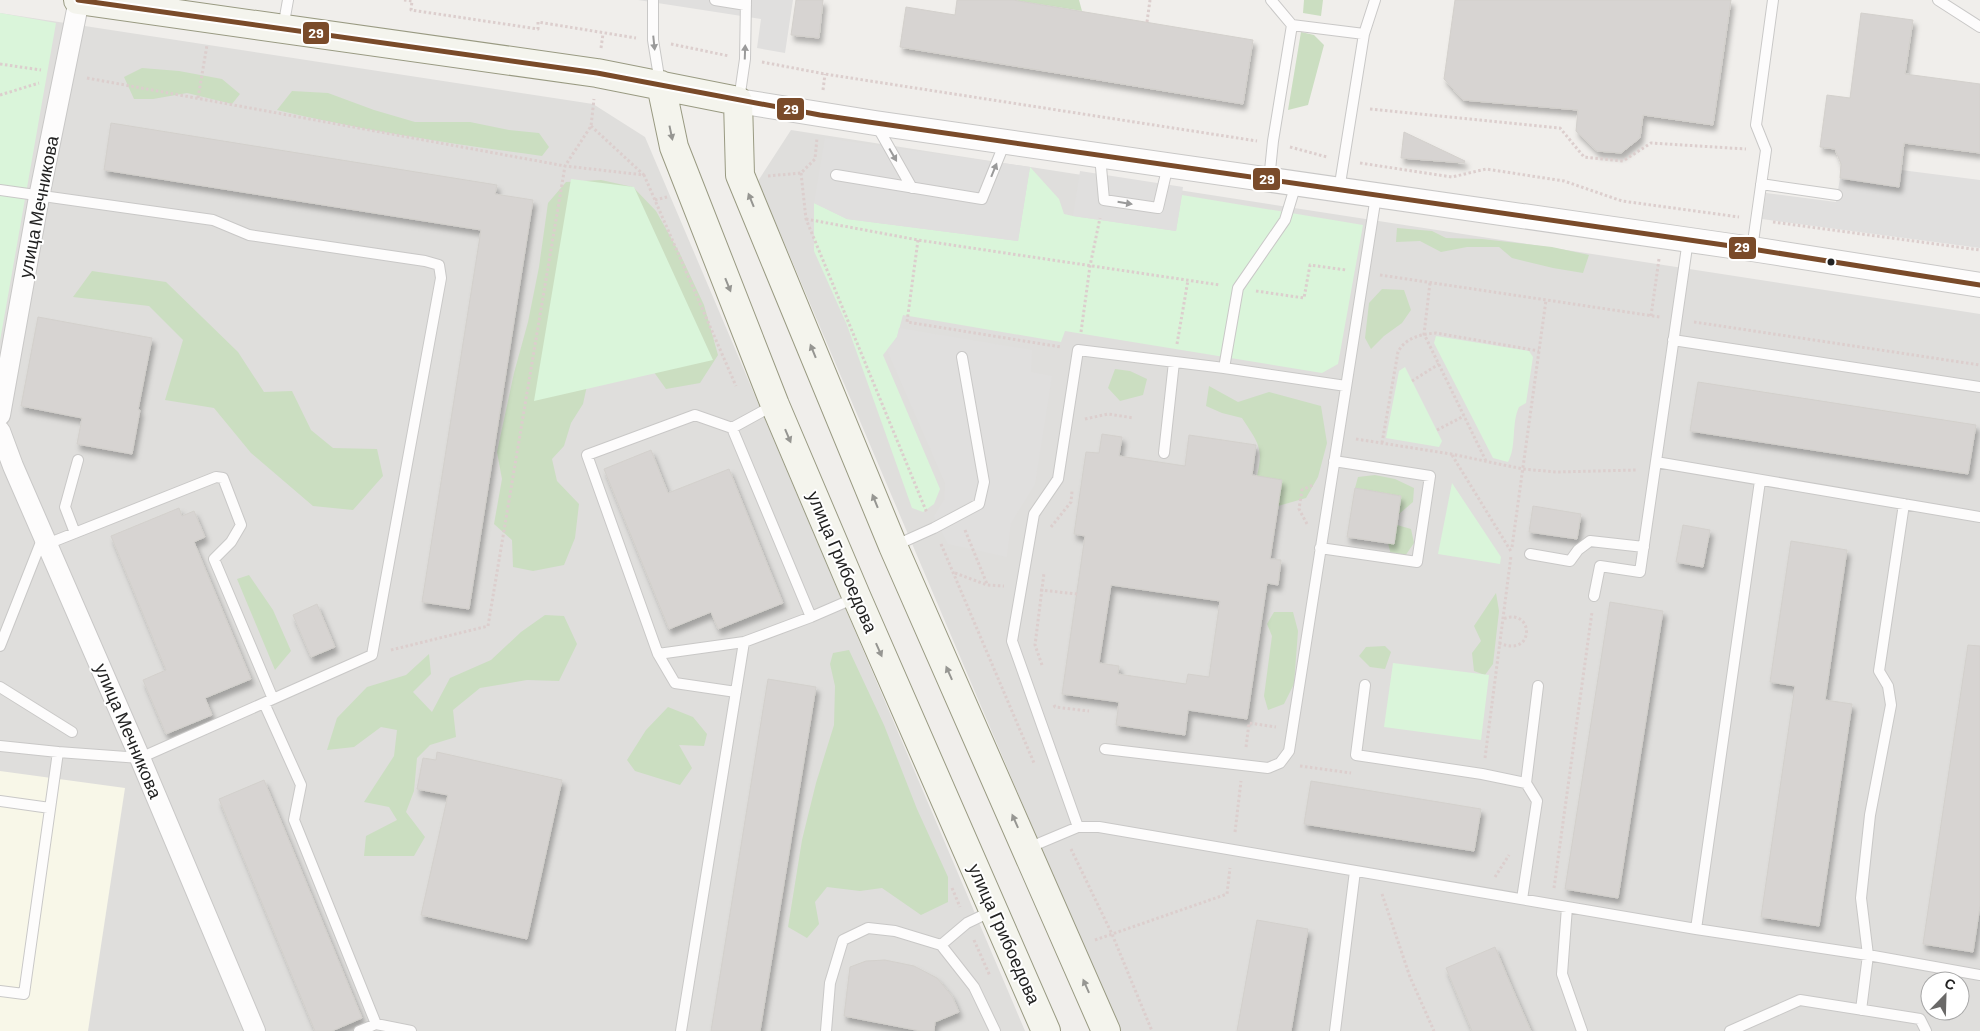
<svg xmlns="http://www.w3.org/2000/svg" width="1980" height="1031" font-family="Barlow,sans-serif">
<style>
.residential{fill:#dfdedc;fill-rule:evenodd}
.education{fill:#f8f7e8}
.forest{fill:#cbdec1}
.park{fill:#daf5da}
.parking{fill:#e0dfde}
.building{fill:#d7d4d2;stroke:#d3d0cc;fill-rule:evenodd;filter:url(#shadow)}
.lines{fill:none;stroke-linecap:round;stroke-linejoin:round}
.service-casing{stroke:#c9c8c7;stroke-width:12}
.minor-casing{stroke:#c9c8c7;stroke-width:22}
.tertiary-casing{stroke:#c9c8c7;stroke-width:26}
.secondary-casing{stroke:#999a82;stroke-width:30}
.path{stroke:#dccecd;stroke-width:3;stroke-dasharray:2.5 2.5;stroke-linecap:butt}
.service{stroke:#fdfcfc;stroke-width:10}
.minor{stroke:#fdfcfc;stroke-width:20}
.tertiary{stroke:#fdfcfc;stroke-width:24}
.secondary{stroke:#f4f4ed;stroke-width:28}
.bus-1-casing{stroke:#fff;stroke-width:9}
.bus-1{stroke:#7a4b2a;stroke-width:5}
.oneway{fill:#9a9a9a}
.oneway2{fill:#969692}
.bus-dot{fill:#222;stroke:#fff;stroke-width:2}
.labels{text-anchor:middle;stroke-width:4;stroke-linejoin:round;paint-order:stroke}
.street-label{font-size:18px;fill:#222;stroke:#fff}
.line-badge{stroke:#fff;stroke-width:2}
.badge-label{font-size:14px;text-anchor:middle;font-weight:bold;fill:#fff}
</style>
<defs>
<filter id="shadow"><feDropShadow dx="3" dy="5.5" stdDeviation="2.5" flood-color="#0004"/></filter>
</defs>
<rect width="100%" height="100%" fill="#f0eeeb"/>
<path class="residential" d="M0 13 593 104 645 137 1025 1031H0Z
M791 130 1980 314V1031H1119L758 181ZM1930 981H1960V1011H1930Z"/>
<path class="education" d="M0 771 125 788 88 1031H0Z"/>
<path class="forest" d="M1013 0H1079L1082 11 1019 1Z
M1304 0H1323L1321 16 1303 13Z
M1301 32 1314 35 1324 45 1308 105 1288 110Z
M142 68 179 71 222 79 240 94 232 104 187 93 153 99H134L124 77Z
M292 91 328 93 374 110 415 122H470L509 130 539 133 549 147 542 156C453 144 365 131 277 110Z
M601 180 633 187 656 211 680 254 704 305 718 355 700 383 666 389 651 368 588 381 583 404 571 423 564 446 552 459 557 481 579 504 575 538 564 565 533 571 513 567 512 540 494 524 502 479 497 452 514 373 528 322 539 267 548 203 566 182Z
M1397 228 1432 231 1446 238 1482 239 1552 247 1589 255 1583 273 1553 268 1512 258 1499 247H1467L1441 252 1420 241 1396 242Z
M92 271 166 282 238 352 264 392 292 391 311 430 333 448 377 449 383 476 353 510 313 506 251 453 214 408 165 400 183 340 149 306 73 297Z
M1382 289 1404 290 1411 310 1402 323 1384 336 1371 349 1365 338 1369 303Z
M1115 369 1130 371 1147 379 1143 395 1120 401 1108 388Z
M1209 386 1238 402 1269 392 1321 406 1327 443 1318 477 1306 498 1278 506 1257 476C1264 447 1258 443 1242 418L1222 413 1206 406Z
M1375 475 1395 479 1414 488 1413 502 1399 514 1401 496 1355 488 1358 477Z
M1397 525 1411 529 1414 543 1405 556 1391 555 1388 543 1394 544Z
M249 575 273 610 291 651 275 670 237 579Z
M1496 593 1499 611 1493 664 1485 675 1474 671 1472 653 1481 641 1474 626Z
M1274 612H1293L1298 631 1294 684 1284 704 1268 710 1264 696 1272 636 1267 624Z
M545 615 564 616 577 644 559 681 527 680 480 688 453 710 456 737 430 745 417 758 414 791 406 812 425 837 414 856H364L366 836 397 820 389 807 364 802 394 756 397 730 381 727 354 747 327 750 337 718 367 687 406 675 429 654 431 674 413 692 432 712 450 678 491 660 521 632Z
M1385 646 1391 652 1385 669 1370 667 1359 656 1366 647Z
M849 650 884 725 917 809 948 877V902L921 915 882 888 860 891 827 887 815 902 819 924 807 938 788 927 802 840 816 783 834 725 835 686 830 664 833 653Z
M668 707 693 717 707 734 704 746 679 745 692 768 680 785 635 771 627 760 646 730Z"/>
<path class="park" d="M0 13 56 23 0 341Z
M1030 167 1059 199 1064 214 1073 216 1176 231 1182 195 1363 225 1338 364 1322 373 1065 331 1061 342 903 315 897 337 883 355 940 489 934 504 923 512 912 508 847 325 814 251V203L847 219 1018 241Z
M571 179 634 187 713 360 534 401Z
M1436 336 1529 351 1533 357 1526 403 1519 407C1511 424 1517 446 1508 462L1493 458 1434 343Z
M1405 367 1442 441 1439 447 1386 438 1399 371Z
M1452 483 1501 557 1500 564 1438 554Z
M1393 663 1489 675 1481 740 1384 727Z"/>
<path class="parking" d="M638 0H793L785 53 757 48 761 19Z
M825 138 1030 167 1018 241 847 219 814 203Z
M1901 170 1980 180V248L1762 219 1766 193 1836 202 1840 178 1899 186Z
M1080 171 1183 187 1176 231 1073 216Z
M899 328 1032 350 1031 372 1052 376 1035 484 1011 523 1007 557 948 544 934 516 944 500 945 483 887 350 897 337Z"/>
<path class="building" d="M796 0H823L819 38 791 35Z
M957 0H1013L1253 40 1243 104 900 47 906 7 955 15Z
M1455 0H1731L1713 125 1643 115 1640 138 1621 153 1597 151 1576 131 1578 110 1463 100 1444 79Z
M1861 13 1913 20 1905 74 1980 84V153L1904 143 1899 187 1840 178 1841 164 1835 149 1820 147 1827 95 1850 98Z
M111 123 497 185 495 194 533 200 469 609 422 602 481 230 104 170Z
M1404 132 1465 161 1464 163 1401 158Z
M38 317 152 338 138 410H140L132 454 77 444 82 418 21 406Z
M1698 382 1976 425 1968 474 1690 431Z
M1102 434 1122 437 1119 456 1185 466 1189 435 1256 445 1252 475 1282 480 1270 559 1281 560 1278 585 1267 583 1247 719 1188 710 1185 735 1116 725 1119 702 1062 694 1085 536 1074 534 1086 452 1099 453ZM1111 585 1220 601 1209 677 1188 674 1186 684 1118 674 1119 666 1099 663Z
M651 450 668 493 729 469 783 603 718 629 711 612 669 629 604 469Z
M1355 488 1401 496 1394 544 1347 537Z
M1533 506 1581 514 1577 539 1529 532Z
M179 508 182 516 194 511 205 537 194 542 251 679 205 698 212 715 166 734 143 680 166 670 111 536Z
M1683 525 1710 530 1703 567 1676 562Z
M1791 541 1847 550 1825 700 1852 704 1819 926 1761 917 1795 686 1770 682Z
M1610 602 1663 611 1618 898 1565 889Z
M317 604 335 647 311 657 293 615Z
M1968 645 1980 646V906L1973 952 1923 944Z
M768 679 816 687 760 1031H711Z
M437 752 562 780 527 939 421 915 448 795 417 789 423 758 436 760Z
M264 780 362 1018 332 1031H315L219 799Z
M1311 781 1481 809 1474 851 1304 824Z
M1257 920 1308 929 1291 1031H1237Z
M1495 947 1510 983 1531 1031H1472L1446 968Z
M885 960 914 966 937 978 952 996 959 1012 935 1022 934 1031H921L844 1016 850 967 866 961Z"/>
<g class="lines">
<g class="service-casing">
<path id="service" d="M653 0V40L660 83
M715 0 746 5
M1938 0 1980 27
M1292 25 1364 34
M283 28 288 0
M739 100 745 59 746 0
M877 126 912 188
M1100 156 1104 200 1158 208 1168 165
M836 175 982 199 1005 142
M1269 180 1273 141 1292 25 1271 0
M1761 184 1837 195
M0 190 213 220 249 235 425 261 439 265 441 278 372 655 140 758 58 752 0 746
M1339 190 1364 34 1375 0
M1752 249 1766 150 1756 125 1773 0
M1673 340 1980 387
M1224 368 1238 288 1285 220 1296 184
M774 405 732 428 695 415 587 455 658 654 744 642 811 617 855 598
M732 428 811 617
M1164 453 1174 362
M1656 462 1980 517
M75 533 65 507 78 460
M47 544 216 477 223 478 241 525 231 542 214 559 273 699
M894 546 934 528 979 504 984 482 962 357
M1320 548 1417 562 1430 476 1334 461
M1530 554 1570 561 1578 550 1590 541 1644 547
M1594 596 1600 566 1640 572 1688 240
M0 646 43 537
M658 654 675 683 736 692
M1365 685 1356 755 1482 774 1526 783
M0 687 72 732
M264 703 301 785 294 820 376 1024 411 1031
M1105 749 1268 768 1280 763 1289 751 1376 196
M0 801 50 808
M1078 827 1012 641 1034 514 1058 479 1078 350 1224 368 1346 386
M1028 848 1078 827H1099L1696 929 1868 955 1980 975
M1522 899 1537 801 1526 783 1538 686
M1567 907 1562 974 1582 1031
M1696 929 1760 481
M941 945 967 923 992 911
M0 991 24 994 58 752
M1861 1010 1868 955 1861 898 1870 815 1891 705 1888 686 1879 671 1904 504
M359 1031 376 1024
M681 1031 744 642
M826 1031 830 983 843 940 868 928 895 931 941 945 974 987 995 1031
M1335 1031 1355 871
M1730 1031 1800 1000 1920 1019 1926 1031"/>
</g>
<g class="minor-casing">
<path id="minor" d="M0 415 39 197 79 0
M0 431 13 466 140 758 255 1031"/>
</g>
<g class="tertiary-casing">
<path id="tertiary" d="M738 101 875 123 1752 249 1980 285"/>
</g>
<g class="secondary-casing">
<path id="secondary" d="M78 0 597 73 738 101 740 175 893 546 1106 1031
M661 85 674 147 775 405 857 598 1046 1031"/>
</g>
<path class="path" d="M404 0 412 1 411 10 538 29V22L636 38
M1147 22 1150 0
M671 44 729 56
M601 48 603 34
M762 62 825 74 1257 141
M0 64 41 70
M87 78 565 166 644 175 736 386
M823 90 825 74
M0 95 39 83
M198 98 207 45
M1370 109 1560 128 1584 157 1623 161 1651 143 1746 149
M591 126 644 175
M1290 147 1327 157
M1360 163 1452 177 1486 169 1564 181 1622 201 1739 217
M801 173 806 219 927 513
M768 176 801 173 815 159 817 138
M655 200 667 197
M806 219 918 240 1220 285
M1773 222 1980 250
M918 240 907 322 1061 347
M1380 275 1660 317
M1430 283 1424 334 1486 461
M1256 291 1304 298 1310 265 1346 270
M1651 316 1659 259
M1694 322 1980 365
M1081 332 1090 266 1100 218
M1177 344 1188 280
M1412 381 1439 364
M1085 419 1108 414 1134 418
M1437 430 1464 416
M1356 439 1451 454 1523 469 1556 472 1637 470
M1382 443 1398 352C1405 338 1421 334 1436 333L1539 351
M1452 455 1512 553
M1307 524 1299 509 1302 490 1313 485
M1051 527 1071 502 1072 491
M965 530 987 584
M941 544 1034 763
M1512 547 1546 300
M955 573 987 585 1004 586
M1040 590 1077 594
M1499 643C1536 659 1534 606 1503 619
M391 650 488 626 565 166 591 126 594 99
M1042 665 1035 645 1044 573
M1054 705 1055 707 1089 711
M1246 747 1249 723 1276 727
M1485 758 1511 556
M1300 766 1351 773
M1235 832 1241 781
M1071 849 1112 934 1152 1031
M1495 877 1509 855
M952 888 960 907
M1554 888 1592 612
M1382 894 1410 977 1434 1031
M974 940 990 976
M1095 940 1227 894 1230 868"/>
<use href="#service" class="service"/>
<use href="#minor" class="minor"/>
<use href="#tertiary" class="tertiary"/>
<use href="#secondary" class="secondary"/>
<g class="bus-1-casing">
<path id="bus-1" d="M78 0 597 73 820 115 1752 249 1980 285"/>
</g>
<use href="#bus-1" class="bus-1"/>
</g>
<defs><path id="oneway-solid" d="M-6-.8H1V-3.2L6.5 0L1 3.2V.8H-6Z" transform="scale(1.25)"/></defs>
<g class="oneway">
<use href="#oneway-solid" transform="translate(654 43) rotate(84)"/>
<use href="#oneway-solid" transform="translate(745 52) rotate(-88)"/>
<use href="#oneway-solid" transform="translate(893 155) rotate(60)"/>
<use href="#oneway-solid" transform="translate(994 170) rotate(-68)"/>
<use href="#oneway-solid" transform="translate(1125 203) rotate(9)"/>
</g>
<g class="oneway2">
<use href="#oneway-solid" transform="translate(671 133) rotate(78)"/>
<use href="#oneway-solid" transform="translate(751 200) rotate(-112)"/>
<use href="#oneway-solid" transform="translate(728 285) rotate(68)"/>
<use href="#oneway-solid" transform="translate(813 351) rotate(-112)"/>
<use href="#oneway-solid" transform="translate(788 436) rotate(67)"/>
<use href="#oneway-solid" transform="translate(875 501) rotate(-112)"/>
<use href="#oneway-solid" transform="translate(879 650) rotate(66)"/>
<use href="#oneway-solid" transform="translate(949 673) rotate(-114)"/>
<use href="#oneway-solid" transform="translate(1015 821) rotate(-114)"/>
<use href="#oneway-solid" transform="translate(1086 986) rotate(-114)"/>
</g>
<circle class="bus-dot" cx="1831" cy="262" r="4.5"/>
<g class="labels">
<g class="street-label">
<text transform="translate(39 207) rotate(-79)" y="6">улица Мечникова</text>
<text transform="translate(842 562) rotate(67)" y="6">улица Грибоедова</text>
<text transform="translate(128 731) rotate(67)" y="6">улица Мечникова</text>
<text transform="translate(1004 934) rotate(66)" y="6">улица Грибоедова</text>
</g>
</g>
<g class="line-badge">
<rect x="302" y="21" width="28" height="24" rx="5" fill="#7a4b2a"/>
<rect x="776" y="97" width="29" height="24" rx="5" fill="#7a4b2a"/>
<rect x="1252" y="167" width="29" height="24" rx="5" fill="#7a4b2a"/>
<rect x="1728" y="236" width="29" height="24" rx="5" fill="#7a4b2a"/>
</g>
<g class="badge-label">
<text x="316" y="38">29</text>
<text x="791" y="114">29</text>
<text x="1267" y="184">29</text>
<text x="1742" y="252">29</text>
</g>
<g transform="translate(1945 996) rotate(23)"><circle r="24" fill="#ffffff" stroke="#a7a7a7"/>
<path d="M0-4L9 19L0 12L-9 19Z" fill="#6a6968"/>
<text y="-8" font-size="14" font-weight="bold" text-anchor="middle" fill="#222222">С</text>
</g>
</svg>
